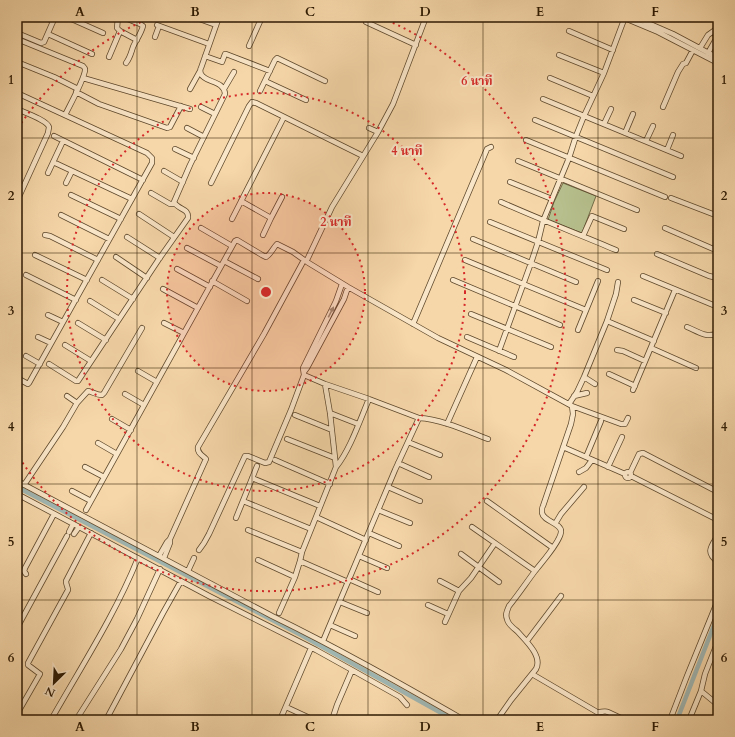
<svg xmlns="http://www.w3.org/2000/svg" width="735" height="737" font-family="Cardo,'Noto Serif Thai',serif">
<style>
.green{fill:#b6bf8d;stroke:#716c48}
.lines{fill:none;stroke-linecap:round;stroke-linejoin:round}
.canal{stroke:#a0b7b3;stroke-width:4.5}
.minor-casing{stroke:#5e482c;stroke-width:6}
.minor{stroke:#f9e5c7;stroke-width:4.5}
.oneway{fill:#9d896e}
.grid{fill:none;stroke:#2c1902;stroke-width:1;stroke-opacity:0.55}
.ring{fill:none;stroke:#d62828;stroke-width:2;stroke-dasharray:2 4}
.centre{fill:#d62828;stroke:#f9e5c7;stroke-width:2}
.ring-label{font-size:12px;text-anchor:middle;font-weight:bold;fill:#d62828;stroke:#f9e5c7;stroke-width:4;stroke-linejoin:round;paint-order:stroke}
.neatline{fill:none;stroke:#2c1902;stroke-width:1.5}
.grid-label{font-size:13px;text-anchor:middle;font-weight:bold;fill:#2c1902}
</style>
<rect width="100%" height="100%" fill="#f6d7a9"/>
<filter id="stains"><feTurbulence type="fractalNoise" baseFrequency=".005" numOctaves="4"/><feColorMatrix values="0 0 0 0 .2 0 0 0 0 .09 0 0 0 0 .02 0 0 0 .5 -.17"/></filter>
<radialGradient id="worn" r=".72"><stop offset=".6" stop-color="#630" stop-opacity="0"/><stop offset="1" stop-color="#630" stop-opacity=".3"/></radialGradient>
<path class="green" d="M563 183 596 196 582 233 548 220 554 202Z"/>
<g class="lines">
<path class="canal" d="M17 487 301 635 454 720
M677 720 718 615"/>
<g class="minor-casing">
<path id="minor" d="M44 17 53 21
M67 17 103 33
M118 17 117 28 120 31 137 40
M194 17 216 25
M622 17 658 32 718 63
M634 17 673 34 718 58
M125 18 140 24 143 26C141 34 136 40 133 47 131 53 130 58 126 63
M366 22 416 45
M157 25 209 44
M569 31 613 50
M17 33 41 43 44 42 55 17
M48 34 92 54
M155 37 159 26
M17 39 83 66C84 67 85 68 85 69 86 76 69 107 65 115
M249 46 262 17
M700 48 708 35 715 30 718 24
M708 53 716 39 715 30
M559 55 604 73
M205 56 222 62 225 54H226L270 71
M109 57 120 31
M17 62 54 77 78 89
M83 78 190 109
M550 78 593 96
M265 81 306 100
M190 89 200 71
M224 89 234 72
M260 91 275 60 277 58 325 81
M76 92 99 104 167 128 170 127 181 106
M17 93 147 153 152 158V163L29 383 28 384 17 378
M543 99 681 156
M201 107 215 114
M663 107 678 72 683 64 686 63 693 50
M17 109C23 112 47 120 49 127 49 128 48 132 48 133L17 201
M535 120 673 177
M604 124 611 109
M187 128 204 137
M369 128 378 132
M625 133 633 114
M54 136 143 180
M526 140 665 197
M646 141 653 126
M175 149 194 158
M667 150 673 135
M518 161 637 210
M53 162 132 199
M164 171 183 182
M48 173 63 141
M510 182 552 199
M66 183 72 171
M211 183 249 106 252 102 256 103 363 156
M151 193 170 204H175
M71 195 121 219
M671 198 718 216
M241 201 271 218 263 235
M501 202C539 219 578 234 616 250
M139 214 174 237
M61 215 109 239
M271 218 282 197
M232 219 284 117
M490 222 607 270
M201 228 232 246
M665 228 718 251
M45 235 50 236 98 260
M583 236 592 216 624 229
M127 237 160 258
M473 239 576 282
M187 248 221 266
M657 254 709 276 718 278
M35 255 87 280
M116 257 147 278
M465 260 586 310
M224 261 258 279
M307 262V260L332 207 378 132 393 104 426 17
M177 269 210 287
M26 275 76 300
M643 276 718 307
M102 280 133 299
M453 280 560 325
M212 281 247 301
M342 284 336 301 304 366 303 368 304 375 325 384 369 399 419 418C441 419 467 431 488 439
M163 289 198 308
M634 300 666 313
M90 301 119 319
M471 314 551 347
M48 315 63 322
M607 321 654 341
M78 323 106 340
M164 323 184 333
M413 324 487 149 491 147
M687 327C695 330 706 338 715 334L718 326
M578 330 598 281
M38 337 51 343
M467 337 514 357
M65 345 91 361
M651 348 696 368
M617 350 623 351 645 361
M499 351 531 263 538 242 543 221 569 158 576 136 584 116 604 73 625 17
M26 356 40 364
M49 364 76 381H78L159 259 188 218C189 208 178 210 174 202L190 165 225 94C224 80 205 83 201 74 200 72 200 69 201 68L219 17
M138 371 157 382
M304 372 307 368 344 299 348 287
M609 374 635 386
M584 377 595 384
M325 384 330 413 336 467 302 552 300 561 348 582
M633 390 675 290
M125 394 144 405
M67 396 77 403
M574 396 587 393
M569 404 577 392 584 377 607 321 616 294 618 282
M572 406 621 424H625L628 418
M330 413 358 424
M295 415 332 430
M112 419 131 430
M447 424 477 357
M287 439 335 458
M408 442 440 455
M98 443 117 454
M563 447 625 474
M586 457 601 421
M275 460 330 484
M398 463 429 477
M85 467 104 477
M336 467C350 450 360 420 369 399
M608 467 622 437
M579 472 586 468 592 460
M625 475a3 3 0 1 1 6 0a3 3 0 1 1-6 0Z
M630 473 639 454 643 453 718 492
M631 476 718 520
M252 478 320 506
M17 481 272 616C338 648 401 684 464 720
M24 485 63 427 77 403 88 391C93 392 96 395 102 395L104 393 142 328
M388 487 420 501
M72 491 91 501
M17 494 209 596 316 650 352 670 337 705 332 720
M243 501 311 529
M487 501 553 548
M86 510 235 241 237 240 262 255 266 257C271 254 273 248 277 244L293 252 307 262 348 287 438 338 506 370 572 406 573 414 571 424 543 506C542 507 542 512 542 513 544 522 562 523 561 532 560 542 542 562 535 571 526 583 518 595 509 606 507 611 505 614 507 619 508 624 513 628 517 631 525 640 543 656 536 669L511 700 497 720
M378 510 410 523
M316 517 366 540
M236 518 257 466
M555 524 561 514 584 487
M472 527 535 571
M248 530 302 552
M69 532 73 524
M369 533 399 546
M74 534 79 527
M718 535C711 547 705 552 718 562
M199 550 204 543 209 534 245 456H248L265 463 269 462 291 410 304 375
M461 554 499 582
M159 556 167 542 170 539 206 459C202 455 197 453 198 447L264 334 304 260
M359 556 387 568
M164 558 170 543V539
M258 560 295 577
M188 571 194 558
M26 574 24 571 25 568 54 514
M349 579 378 592
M440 581 459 591
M340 602 367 613
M428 605 448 614
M279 613 295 577 300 561
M445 622 459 591 471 578 495 543
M330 625 355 636
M17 628 67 536
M323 641 395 470 419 418
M527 641 561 596
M352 670 400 697 407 705
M532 674 597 712C601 713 604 710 608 712L625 720
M701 691 718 705
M286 707 314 720
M17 714 40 674 28 665V663L68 590C68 587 66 585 66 581L91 533
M51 720C81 667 115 615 138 558
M76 720 121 649 137 619 160 569
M106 720 163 613 181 581
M280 720 311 648
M670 720 687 676 718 600
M689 720 701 691 705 674 718 641"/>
</g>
<use href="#minor" class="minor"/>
</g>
<defs><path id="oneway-solid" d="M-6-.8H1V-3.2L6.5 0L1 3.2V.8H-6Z"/></defs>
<use class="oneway" href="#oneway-solid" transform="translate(331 312) rotate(-63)"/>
<path class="grid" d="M137 17V720M252 17V720M368 17V720M483 17V720M598 17V720M17 138H718M17 253H718M17 368H718M17 484H718M17 600H718"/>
<circle cx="266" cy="292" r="99" fill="#d62828" fill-opacity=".12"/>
<g class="ring">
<circle cx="266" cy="292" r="99"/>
<circle cx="266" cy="292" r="199"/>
<path d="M18 128A298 298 0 0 1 150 18M382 18A298 298 0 1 1 18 456"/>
</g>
<circle cx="266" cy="292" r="6" class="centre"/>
<g class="ring-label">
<text x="477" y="85">6 นาที</text>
<text x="407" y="155">4 นาที</text>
<text x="336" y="226">2 นาที</text>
</g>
<rect width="735" height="737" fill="none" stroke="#f6d7a9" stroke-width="44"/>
<g transform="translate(54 683) rotate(204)" stroke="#f9e5c7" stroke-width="3" paint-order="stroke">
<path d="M0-3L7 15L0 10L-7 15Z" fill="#2c1902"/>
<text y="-6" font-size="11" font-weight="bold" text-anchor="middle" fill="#2c1902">N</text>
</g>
<rect x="22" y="22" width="691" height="693" class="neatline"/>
<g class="grid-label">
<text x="80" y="16">A</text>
<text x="195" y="16">B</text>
<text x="310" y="16">C</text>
<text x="425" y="16">D</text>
<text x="540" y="16">E</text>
<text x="655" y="16">F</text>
<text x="11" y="84">1</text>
<text x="724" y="84">1</text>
<text x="11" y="200">2</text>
<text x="724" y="200">2</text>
<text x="11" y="315">3</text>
<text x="724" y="315">3</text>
<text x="11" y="431">4</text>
<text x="724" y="431">4</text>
<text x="11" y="546">5</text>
<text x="724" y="546">5</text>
<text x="11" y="662">6</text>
<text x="724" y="662">6</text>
<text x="80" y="731">A</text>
<text x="195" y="731">B</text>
<text x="310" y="731">C</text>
<text x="425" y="731">D</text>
<text x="540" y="731">E</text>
<text x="655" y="731">F</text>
</g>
<rect width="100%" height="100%" filter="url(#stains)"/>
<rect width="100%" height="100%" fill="url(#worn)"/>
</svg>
